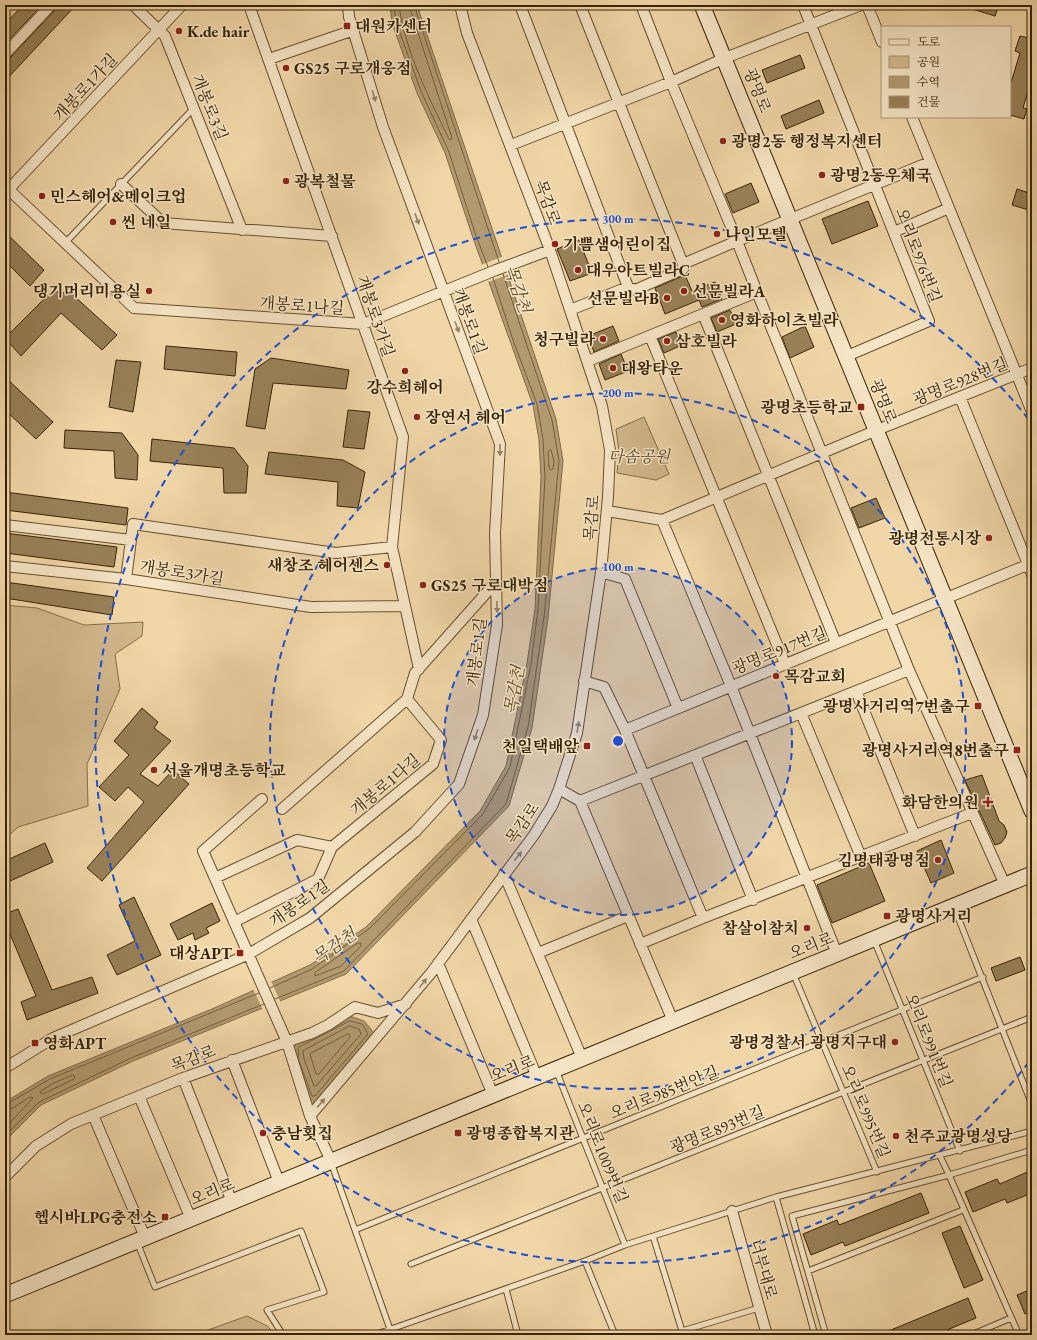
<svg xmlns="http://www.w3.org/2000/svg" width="1037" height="1340" font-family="'EB Garamond','Noto Serif KR',serif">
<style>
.green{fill:#d1b88c;stroke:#846e48}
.water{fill:#b29a70;stroke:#816a45}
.pier{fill:#f1d7a8}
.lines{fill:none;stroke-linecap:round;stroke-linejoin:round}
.shore{stroke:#745e3a;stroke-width:1}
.building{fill:#988159;stroke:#372304}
.lane-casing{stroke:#66502d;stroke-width:7}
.street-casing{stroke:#66502d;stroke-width:12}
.secondary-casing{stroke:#372304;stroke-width:17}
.lane{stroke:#f6e5c6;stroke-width:5}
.street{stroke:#f6e5c6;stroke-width:10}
.secondary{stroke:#f6e5c6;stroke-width:15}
.oneway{fill:#968465}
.ring{fill:none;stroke:#1d4ed8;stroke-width:2;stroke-dasharray:7 5}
.poi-dot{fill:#8f2418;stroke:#f6e5c6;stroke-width:1.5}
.labels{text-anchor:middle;stroke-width:3;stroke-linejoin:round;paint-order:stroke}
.poi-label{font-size:16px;font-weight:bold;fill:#372304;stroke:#f6e5c6;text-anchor:start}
.street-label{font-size:16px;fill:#372304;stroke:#f6e5c6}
.park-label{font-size:16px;font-style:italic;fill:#5e4826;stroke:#f6e5c6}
.water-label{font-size:17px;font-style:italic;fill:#5c4724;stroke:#f6e5c6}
.centre{fill:#1d4ed8;stroke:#f6e5c6;stroke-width:2}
.ring-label{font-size:12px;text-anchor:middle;font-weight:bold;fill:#1d4ed8;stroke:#f6e5c6;stroke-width:3;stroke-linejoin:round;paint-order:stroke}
</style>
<rect width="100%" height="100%" fill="#f1d7a8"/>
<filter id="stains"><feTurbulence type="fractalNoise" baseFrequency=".005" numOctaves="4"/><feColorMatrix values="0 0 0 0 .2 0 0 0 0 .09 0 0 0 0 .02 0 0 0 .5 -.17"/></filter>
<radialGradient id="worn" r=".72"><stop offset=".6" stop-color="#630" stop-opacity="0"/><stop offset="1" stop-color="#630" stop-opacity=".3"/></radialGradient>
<path class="green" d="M644 417 669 474 656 480 617 473 619 452 616 429Z
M5 605 37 608 84 625 143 622 142 636 115 654 120 689 87 764 88 806 18 827 5 839Z
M247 1316 267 1326 276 1335H194Z"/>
<path class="water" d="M390 5H417L556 419 563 461 548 618 532 728 509 806 346 974 133 1061 41 1105 5 1141V1102L48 1076 212 1009 310 965 366 927 480 811 506 766 527 663 535 609 541 477 539 440 533 405 472 235 445 153 417 93 392 23Z
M350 1016 364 1021 374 1033 311 1106 293 1045Z"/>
<path class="pier" d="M504 256 510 274 488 282 481 265Z
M271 981 281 1003 263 1010 253 989Z"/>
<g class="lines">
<path class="shore" d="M394 5 396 22 421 91 449 152 475 233 488 267
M399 5C405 51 429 98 449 139L451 140 452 138 409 5
M414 5 499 262
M551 450 554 461 553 469 551 470 549 468 548 452Z
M358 943H361V946L341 966 315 976V973Z
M270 988 312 969 369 929 483 814 510 767 531 664 538 609 545 477 543 439 537 404 513 340 493 278
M275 999 344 971 506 804 528 727 544 617 559 461 552 420 503 274
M350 1021 362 1024 368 1034 315 1096H312L299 1061 298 1048Z
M350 1026 359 1029 361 1034 316 1086H314L304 1059 303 1051Z
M348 1034 350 1035V1037L319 1074H316L310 1054Z
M73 1075 75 1077 74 1079 43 1094 40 1093 41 1091 52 1084Z
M5 1105 50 1079 259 993
M5 1110 11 1109 30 1097 33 1098 5 1128
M5 1136 39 1102 131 1058 264 1004"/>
</g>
<path class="building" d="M23 5H42L5 44V24Z
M57 5H76L5 81V60L10 58 56 9Z
M967 5H999L995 16 966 7Z
M1020 36 1032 39V78L1023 108 1027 109 1024 119 1010 115V86L1020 53 1015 51Z
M800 55 805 68 767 83 762 70Z
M819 100 824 113 786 129 781 116Z
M751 183 759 202 733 213 725 194Z
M1017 189 1032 194V211L1012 205Z
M868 201 878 226 832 244 822 219Z
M5 232 44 270 30 286 5 261Z
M579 240 592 273 570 281 557 249Z
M685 275 692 291 715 282 722 299 702 307 699 300 665 314 655 288Z
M52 291 72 294 117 335 102 350 61 313 21 356 5 338Z
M730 310 736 324 717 332 711 318Z
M613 326 619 341 594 352 588 336Z
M805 326 814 347 790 358 782 337Z
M676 332 682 345 664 353 658 339Z
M166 346 237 352 235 376 164 369Z
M621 354 628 371 605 380 599 364Z
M271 358 349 370 346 389 273 383 265 429 246 426 255 369Z
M116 360 141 362 133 412 109 407Z
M5 377 53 422 36 439 5 410Z
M348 410 370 412 364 449 343 447Z
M65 430 122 433 138 455 137 480 115 478 114 451 64 448Z
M152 439 234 448 248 466 246 493H224L223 468 150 461Z
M269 452 343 460 365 472 358 508 337 506 338 482 265 474Z
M5 492 128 508 126 525 5 510Z
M876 498 885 518 859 528 851 508Z
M5 533 117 547 114 567 5 553Z
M5 582 114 597 112 615 5 598Z
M142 708 158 722 154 728 171 741 140 774 158 786 173 770 189 784 102 881 87 868 144 802 128 787 115 801 99 787 129 755 114 741Z
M982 775 999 821 1004 825 1007 832 1005 838 1001 843 995 845 965 780Z
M941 840 954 873 931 883 917 851Z
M45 843 53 862 10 881 5 870V861Z
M869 863 885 901 832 923 817 885Z
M134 897 161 955 117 975 107 955 135 941 119 905Z
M212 903 220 921 206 928 209 933 195 940 193 933 178 940 170 924Z
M18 909 52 990 92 977 98 993 27 1020 21 1002 36 996 5 922V914Z
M1020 957 1025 970 996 981 991 968Z
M1032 1170V1193L1007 1203 1005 1199 973 1212 965 1192 997 1179 1000 1184Z
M921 1193 929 1213 845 1246 843 1242 811 1255 803 1234 837 1220 839 1225Z
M960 1226 983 1280 964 1288 942 1233Z
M1032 1289V1311L1025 1314 1017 1295Z
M968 1298 976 1318 935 1335H879Z"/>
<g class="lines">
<g class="lane-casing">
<path id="lane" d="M65 243 194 108
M954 907 1032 1105
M874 940 960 1151
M793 973 877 1172
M556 1070 625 1245
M331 1162 392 1335
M776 1197 815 1335
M355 1230 983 977
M653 1236 682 1331 685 1335
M137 1242 155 1287 301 1231 324 1292 267 1310 283 1335
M585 1261 615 1335
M411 1264 1032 1017
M808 1271 963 1210
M506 1289 518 1335
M682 1331 759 1308
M374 1335 585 1261 625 1245 776 1197 1032 1131
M826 1335 792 1216 949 1175 940 1156
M971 1335 1011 1318
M1019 1335 949 1175 1032 1150
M1029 1335 1032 1334"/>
</g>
<g class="street-casing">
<path id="street" d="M133 5 165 36 242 230
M249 5 403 437 392 547 336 553 133 524 126 579 311 607 405 606
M520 5 628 287
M580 5 683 264
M641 5 671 82 725 58 861 5
M803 5 929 321 847 356
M867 5 882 42
M5 54 51 5
M269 59 354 30
M912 117 1032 412
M511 145 671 82 737 241 683 264V269L635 290 628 287 570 310
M121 184 163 223 332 236
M5 186 134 308 363 324 496 270 550 250
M8 190 182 5
M894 232 949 208
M757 292 737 241 930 162
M703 314 836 643
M650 336 785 664
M588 361 757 292 909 670 1005 885
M960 397 1032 574
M607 511 662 520 877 430 1032 368
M662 520 731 686 837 954
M5 525 131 540
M392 547 419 669
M5 566 126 579
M601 572 625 579 678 708
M584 681 604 687 625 730 703 918
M856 691 915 836
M801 713 861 857
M625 730 1032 563
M695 755 753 900
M559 789 580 801 673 1021
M262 799 203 851 287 1042 310 1116
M580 801 909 670
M282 809 407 699 415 673 496 582
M504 874 582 1058
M215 878 297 840 332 847
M471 919 537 1077
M234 922 318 879 332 847 433 764 441 740 407 699
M640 944 703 918 972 813
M538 953 628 916
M438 963 493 1095
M232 1060 279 1182
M5 1068 53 1038 247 955 310 918 415 832 459 784 483 715 497 625 495 533 500 444 383 127 349 17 348 5
M183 1078 232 1202
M139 1096 191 1219
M93 1115 145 1237
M331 1161 310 1116 431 973 534 835 552 806 559 789 577 733 601 572 608 497 610 450 602 406 550 250 467 33 460 5
M5 1177 36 1146 71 1124 183 1078 312 1033 328 1025 355 1007 378 1013 406 1004
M732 1211 767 1335"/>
</g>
<g class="secondary-casing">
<path id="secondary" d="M702 5 1032 811
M5 1295 1032 874"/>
</g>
<use href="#lane" class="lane"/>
<use href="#street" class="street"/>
<use href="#secondary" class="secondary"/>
</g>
<defs><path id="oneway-solid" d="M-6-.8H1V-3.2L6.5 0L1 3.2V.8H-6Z"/></defs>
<g class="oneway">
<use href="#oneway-solid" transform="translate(374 96) rotate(73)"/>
<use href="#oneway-solid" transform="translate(417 219) rotate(70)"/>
<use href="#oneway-solid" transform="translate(457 327) rotate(70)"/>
<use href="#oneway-solid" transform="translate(500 450) rotate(90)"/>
<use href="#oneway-solid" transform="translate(497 607) rotate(89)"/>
<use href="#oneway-solid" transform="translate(578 727) rotate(-81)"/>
<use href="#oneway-solid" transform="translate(476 735) rotate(109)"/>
<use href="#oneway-solid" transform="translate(518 856) rotate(-52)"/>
<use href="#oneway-solid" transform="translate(423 983) rotate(-51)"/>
<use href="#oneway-solid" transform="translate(321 1103) rotate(-49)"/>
</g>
<circle cx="618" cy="741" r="174" fill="#1d4ed8" fill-opacity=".12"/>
<g class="ring">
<circle cx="618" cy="741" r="174"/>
<circle cx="618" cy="741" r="348"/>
<path d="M1029 1062A522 522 0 1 1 1029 420"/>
</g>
<g class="poi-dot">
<rect x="343" y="22" width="8" height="8" rx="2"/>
<circle cx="179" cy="31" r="4"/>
<circle cx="286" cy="68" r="4"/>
<circle cx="723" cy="141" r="4"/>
<circle cx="822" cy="175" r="4"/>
<circle cx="286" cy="181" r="4"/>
<circle cx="42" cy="196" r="4"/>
<circle cx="113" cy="222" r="4"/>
<circle cx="717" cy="234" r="4"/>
<circle cx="555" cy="244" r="4"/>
<circle cx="578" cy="270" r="4"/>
<circle cx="149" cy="291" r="4"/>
<circle cx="684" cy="291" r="4"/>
<circle cx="667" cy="298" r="4"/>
<circle cx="722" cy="320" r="4"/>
<circle cx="603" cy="339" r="4"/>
<circle cx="667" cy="341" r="4"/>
<circle cx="613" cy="368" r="4"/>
<circle cx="405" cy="371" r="4"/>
<rect x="857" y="403" width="8" height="8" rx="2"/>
<circle cx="417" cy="417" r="4"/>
<circle cx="989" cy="538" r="4"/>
<circle cx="387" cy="565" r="4"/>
<circle cx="423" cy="585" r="4"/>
<circle cx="776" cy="676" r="4"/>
<rect x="974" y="702" width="8" height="8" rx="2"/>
<rect x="583" y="742" width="8" height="8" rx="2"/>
<rect x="1013" y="746" width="8" height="8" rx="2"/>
<circle cx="154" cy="770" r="4"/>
<path d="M986 796h4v4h4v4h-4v4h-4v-4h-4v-4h4z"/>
<circle cx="938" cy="860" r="4"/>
<rect x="883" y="912" width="8" height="8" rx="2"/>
<circle cx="807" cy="928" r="4"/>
<rect x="236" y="949" width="8" height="8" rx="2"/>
<circle cx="895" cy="1042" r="4"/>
<rect x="31" y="1039" width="8" height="8" rx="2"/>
<circle cx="263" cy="1133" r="4"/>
<rect x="454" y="1129" width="8" height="8" rx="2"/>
<circle cx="896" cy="1136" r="4"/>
<rect x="161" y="1213" width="8" height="8" rx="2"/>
</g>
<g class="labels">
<g class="poi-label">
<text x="355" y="32">대원카센터</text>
<text x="187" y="37">K.de hair</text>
<text x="294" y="74">GS25 구로개웅점</text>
<text x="731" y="147">광명2동 행정복지센터</text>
<text x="830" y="181">광명2동우체국</text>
<text x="294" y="187">광복철물</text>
<text x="50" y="202">민스헤어&amp;메이크업</text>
<text x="121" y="228">씬 네일</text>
<text x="725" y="240">나인모텔</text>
<text x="563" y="250">기쁨샘어린이집</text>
<text x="586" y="276">대우아트빌라C</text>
<text x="141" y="297" text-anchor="end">댕기머리미용실</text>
<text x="692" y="297">선문빌라A</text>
<text x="659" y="304" text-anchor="end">선문빌라B</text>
<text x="730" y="326">영화하이츠빌라</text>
<text x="595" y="345" text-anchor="end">청구빌라</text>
<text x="675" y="347">삼호빌라</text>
<text x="621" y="374">대왕타운</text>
<text x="405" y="393" text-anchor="middle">강수희헤어</text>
<text x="853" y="413" text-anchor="end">광명초등학교</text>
<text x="425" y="423">장연서 헤어</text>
<text x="981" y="544" text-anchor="end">광명전통시장</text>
<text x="379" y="571" text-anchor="end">새창조 헤어센스</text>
<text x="431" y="591">GS25 구로대박점</text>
<text x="784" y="682">목감교회</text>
<text x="970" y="712" text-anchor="end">광명사거리역7번출구</text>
<text x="579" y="752" text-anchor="end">천일택배앞</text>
<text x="1009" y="756" text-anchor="end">광명사거리역8번출구</text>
<text x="162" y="776">서울개명초등학교</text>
<text x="979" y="808" text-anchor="end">화담한의원</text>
<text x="930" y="866" text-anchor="end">김명태광명점</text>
<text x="895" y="922">광명사거리</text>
<text x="799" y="934" text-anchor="end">참살이참치</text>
<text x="232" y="959" text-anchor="end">대상APT</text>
<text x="887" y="1048" text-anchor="end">광명경찰서 광명지구대</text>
<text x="43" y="1049">영화APT</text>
<text x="271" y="1139">충남횟집</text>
<text x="466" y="1139">광명종합복지관</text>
<text x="904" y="1142">천주교광명성당</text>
<text x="157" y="1223" text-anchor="end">헵시바LPG충전소</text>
</g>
<g class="street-label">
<text transform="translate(85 87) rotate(-47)" y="6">개봉로1가길</text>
<text transform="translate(758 90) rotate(68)" y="6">광명로</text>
<text transform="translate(210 107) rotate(68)" y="6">개봉로3길</text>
<text transform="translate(548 202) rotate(70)" y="6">목감로</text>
<text transform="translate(919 255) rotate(69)" y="6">오리로976번길</text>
<text transform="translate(302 305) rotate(4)" y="6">개봉로1나길</text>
<text transform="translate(376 316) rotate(71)" y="6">개봉로3가길</text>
<text transform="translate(470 321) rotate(70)" y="6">개봉로1길</text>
<text transform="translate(960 381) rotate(-22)" y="6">광명로928번길</text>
<text transform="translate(884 401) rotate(68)" y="6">광명로</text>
<text transform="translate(591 518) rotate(-85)" y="6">목감로</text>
<text transform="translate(182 572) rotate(9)" y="6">개봉로3가길</text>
<text transform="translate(779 650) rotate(-22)" y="6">광명로917번길</text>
<text transform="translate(476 652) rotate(-83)" y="6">개봉로1길</text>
<text transform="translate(385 784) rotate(-40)" y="6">개봉로1다길</text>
<text transform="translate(522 823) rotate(-56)" y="6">목감로</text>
<text transform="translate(299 903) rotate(-35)" y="6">개봉로1길</text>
<text transform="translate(811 945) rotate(-22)" y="6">오리로</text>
<text transform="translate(929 1040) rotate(68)" y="6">오리로991번길</text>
<text transform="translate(193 1058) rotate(-21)" y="6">목감로</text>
<text transform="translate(512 1068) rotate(-22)" y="6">오리로</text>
<text transform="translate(664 1092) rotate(-22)" y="6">오리로985번안길</text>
<text transform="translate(866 1111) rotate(67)" y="6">오리로995번길</text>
<text transform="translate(717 1129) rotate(-22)" y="6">광명로893번길</text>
<text transform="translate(603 1152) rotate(68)" y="6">오리로1009번길</text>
<text transform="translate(212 1191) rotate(-22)" y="6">오리로</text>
<text transform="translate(764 1269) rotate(74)" y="6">너부대로</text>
</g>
<g class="park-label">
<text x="639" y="462">다솜공원</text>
</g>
<g class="water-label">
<text transform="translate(518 289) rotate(71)" y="6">목감천</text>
<text transform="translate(514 690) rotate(-80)" y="6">목감천</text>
<text transform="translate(334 946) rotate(-35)" y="6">목감천</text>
</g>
</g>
<circle cx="618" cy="741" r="6" class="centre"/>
<g class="ring-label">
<text x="618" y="223">300 m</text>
<text x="618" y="397">200 m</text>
<text x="618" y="571">100 m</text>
</g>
<rect width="1037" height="1340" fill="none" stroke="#f1d7a8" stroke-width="20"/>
<rect x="6" y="6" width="1025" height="1328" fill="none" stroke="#372304" stroke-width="2"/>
<rect x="10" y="10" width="1017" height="1320" fill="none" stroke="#372304"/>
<rect x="881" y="26" width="130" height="92" fill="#f6e5c6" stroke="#aa9778"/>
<rect x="889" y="39" width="20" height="6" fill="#f6e5c6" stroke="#aa9778"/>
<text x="917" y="46" font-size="12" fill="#372304">도로</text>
<rect x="889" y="56" width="20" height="12" fill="#d1b88c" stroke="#aa9778"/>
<text x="917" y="66" font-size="12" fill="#372304">공원</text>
<rect x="889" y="76" width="20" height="12" fill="#b29a70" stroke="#aa9778"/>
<text x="917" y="86" font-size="12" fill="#372304">수역</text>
<rect x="889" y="96" width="20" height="12" fill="#988159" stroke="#aa9778"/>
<text x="917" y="106" font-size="12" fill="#372304">건물</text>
<rect width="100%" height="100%" filter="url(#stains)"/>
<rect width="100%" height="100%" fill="url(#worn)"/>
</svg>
